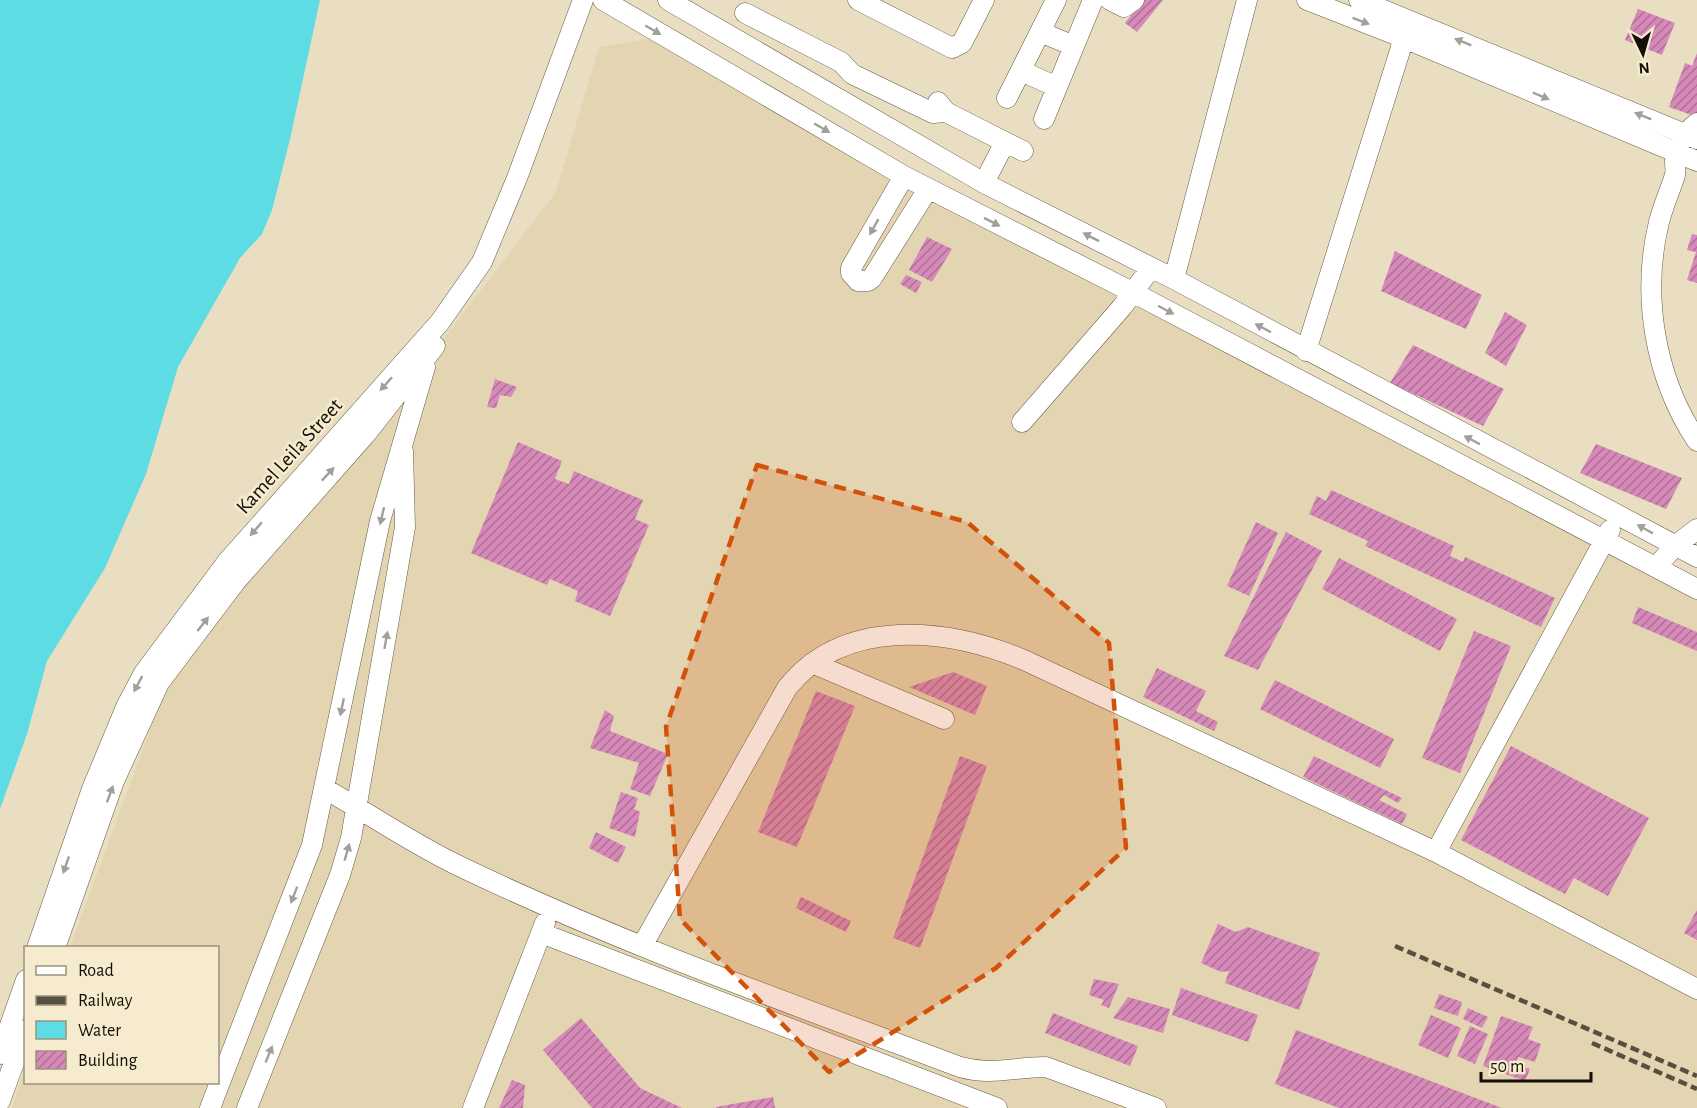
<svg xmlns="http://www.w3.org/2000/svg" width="1697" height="1108" font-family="'Alegreya Sans',sans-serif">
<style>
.built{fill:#e3d5b1}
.water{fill:#5ddce4}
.building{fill:url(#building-hatch)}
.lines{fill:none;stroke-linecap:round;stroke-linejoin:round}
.minor-casing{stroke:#675d44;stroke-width:21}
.minor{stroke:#fff;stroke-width:20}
.rail{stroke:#565040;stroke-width:4.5;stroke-dasharray:9 4.5;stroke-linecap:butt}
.oneway{fill:#a19f9b}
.marked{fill:#d3520b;fill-opacity:0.2;stroke:#d3520b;stroke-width:4.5;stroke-dasharray:12 8;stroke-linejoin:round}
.labels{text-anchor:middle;stroke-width:5;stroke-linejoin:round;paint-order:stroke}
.street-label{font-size:21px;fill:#130f06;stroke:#f6ebce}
</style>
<defs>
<pattern id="building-hatch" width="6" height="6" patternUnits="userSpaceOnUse" patternTransform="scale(1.5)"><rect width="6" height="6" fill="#d78ab9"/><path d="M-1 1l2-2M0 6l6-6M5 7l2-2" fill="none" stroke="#ad6f94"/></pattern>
</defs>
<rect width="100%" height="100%" fill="#e9dec1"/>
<path class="built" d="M654 38 1697 591V1108H12L25 1068 26 1082H218V948L70 947 175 662 442 341 556 192 599 47Z"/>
<path class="water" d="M0 0H320L290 139 272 210 262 234 240 258 178 367 146 474 105 568 47 661 27 734 0 809Z"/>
<path class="building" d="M1143 0H1163L1137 32 1125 23Z
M1638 9 1675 23 1662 55 1625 40Z
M1697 53V117L1669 107 1685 63 1692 66Z
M1692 234 1697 235V283L1687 280 1696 252 1687 250Z
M927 237 952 249 932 282 909 270Z
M1395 251 1482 295 1466 329 1381 291Z
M906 275 922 282 916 293 900 284Z
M1505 312 1527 325 1506 366 1485 353Z
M1413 345 1504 389 1483 426 1390 383Z
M495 379 517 387 511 397 500 395 496 408 487 407Z
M518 442 562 461 555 479 569 484 574 471 643 500 635 519 649 525 610 616 575 601 578 591 550 579 547 585 471 553Z
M1596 444 1682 478 1666 509 1580 473Z
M1331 490 1454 546 1450 556 1463 562 1465 557 1555 598 1541 627 1365 546 1368 541 1309 514 1317 496 1326 501Z
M1256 522 1278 533 1249 596 1227 586Z
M1286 532 1322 551 1258 670 1224 656Z
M1339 558 1457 619 1440 651 1322 589Z
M1638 607 1697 632V651L1632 623Z
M1474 631 1511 646 1460 773 1422 758Z
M1157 668 1206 691 1196 711 1218 722 1214 731 1143 697Z
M953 672 987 686 975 715 909 687Z
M1275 680 1394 739 1380 768 1260 709Z
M816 691 855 706 797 847 758 832Z
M605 710 614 716 610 731 668 754 650 796 630 789 639 763 590 748Z
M1511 746 1649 818 1608 896 1574 878 1565 894 1461 840Z
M960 756 987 766 920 948 893 938Z
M1314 756 1402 798 1398 803 1384 795 1379 800 1407 814 1402 824 1303 777Z
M621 792 638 798 634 809 640 812 635 837 609 828Z
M596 832 626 847 618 863 589 848Z
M801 897 851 921 846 932 796 908Z
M1697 910V940L1684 933Z
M1218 924 1236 932 1248 927 1320 953 1299 1010 1225 983 1229 971 1221 972 1201 963Z
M1094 979 1119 984 1109 1008 1101 1005 1104 1000 1089 995Z
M1181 988 1258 1015 1248 1042 1172 1015Z
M1439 994 1462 1002 1458 1016 1434 1008Z
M1128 997 1170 1009 1163 1033 1113 1018Z
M1468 1008 1488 1017 1482 1028 1463 1019Z
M1053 1013 1138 1046 1130 1066 1045 1033Z
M1431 1015 1461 1028 1448 1058 1418 1045Z
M1501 1016 1533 1027 1528 1039 1541 1044 1535 1062 1518 1057 1516 1064 1530 1069 1525 1081 1483 1066Z
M581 1018 640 1088 682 1108H592L543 1050Z
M1470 1026 1488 1034 1475 1064 1457 1056Z
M1296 1030 1502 1108H1339L1275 1084Z
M512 1080 525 1085 523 1108H499Z
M773 1097 775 1108H716V1107Z"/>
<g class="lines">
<g class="minor-casing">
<path id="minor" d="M603 0 904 176 1134 293 1697 589
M668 0 984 183 1174 279 1697 557
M858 0 952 48 962 43 984 0
M1110 0 1124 7 1134 0
M1307 0 1404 38 1697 161
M1359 0 1697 139
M745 13 841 62 852 74 933 113 946 112
M1040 32 1074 46
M1021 71 1057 87
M1007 98 1056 0
M938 102 946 112 1023 151
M1044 119 1093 0
M1697 123C1686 131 1675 147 1675 161 1675 166 1676 170 1675 175 1670 191 1663 206 1659 222 1641 296 1655 378 1697 441
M904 176 851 268V273L858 281H868L872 278 928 189
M984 183 1005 142
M1174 279 1247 0
M1306 351 1408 25
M1022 422 1122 307 1151 268
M1656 567 1675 546 1697 529
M812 663 944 719
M325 789C368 813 410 842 455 864 618 943 790 1003 960 1067 993 1076 1013 1067 1046 1067L1156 1108
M1436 852 1610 530
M541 933 997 1108
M642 946 787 688C844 616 948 628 1024 660L1436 852 1697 989
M37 948 92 789 126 707 144 673 227 562 440 322 482 262 517 178 583 0
M55 948 114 781 159 683 236 581 365 435 435 346
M0 1054 26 980
M0 1101 26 1030
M210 1108 312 845 380 521 425 367
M247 1108 340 875 351 838 405 527 403 451
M473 1108 545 923"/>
</g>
<use href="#minor" class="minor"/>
<path class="rail" d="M1395 946 1697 1076
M1592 1043 1697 1089"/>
</g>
<defs><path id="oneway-solid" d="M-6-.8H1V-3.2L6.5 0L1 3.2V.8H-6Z" transform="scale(1.5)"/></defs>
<g class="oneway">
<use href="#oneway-solid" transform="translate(1361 21) rotate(21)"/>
<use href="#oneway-solid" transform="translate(653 30) rotate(30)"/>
<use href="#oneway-solid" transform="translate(1463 42) rotate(-158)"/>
<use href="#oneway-solid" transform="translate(1541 96) rotate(23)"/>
<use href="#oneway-solid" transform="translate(1643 116) rotate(-158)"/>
<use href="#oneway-solid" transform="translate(822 128) rotate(30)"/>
<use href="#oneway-solid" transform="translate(992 222) rotate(27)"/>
<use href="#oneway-solid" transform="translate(874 227) rotate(119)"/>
<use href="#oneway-solid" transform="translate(1091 237) rotate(-153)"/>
<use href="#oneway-solid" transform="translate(1166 310) rotate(28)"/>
<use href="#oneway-solid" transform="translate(1263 328) rotate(-152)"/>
<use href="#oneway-solid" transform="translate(386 384) rotate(132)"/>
<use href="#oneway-solid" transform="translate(1472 440) rotate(-152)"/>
<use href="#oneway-solid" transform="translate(328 474) rotate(-47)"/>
<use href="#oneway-solid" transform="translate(382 516) rotate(103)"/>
<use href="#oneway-solid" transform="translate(256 529) rotate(131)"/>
<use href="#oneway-solid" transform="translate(1645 529) rotate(-151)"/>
<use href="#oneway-solid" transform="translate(203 624) rotate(-52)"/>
<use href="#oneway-solid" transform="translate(386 640) rotate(-80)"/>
<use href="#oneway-solid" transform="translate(138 684) rotate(118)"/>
<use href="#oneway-solid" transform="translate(342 707) rotate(102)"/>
<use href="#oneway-solid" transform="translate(110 794) rotate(-70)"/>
<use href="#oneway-solid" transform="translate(347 852) rotate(-74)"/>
<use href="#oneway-solid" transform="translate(66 865) rotate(109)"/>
<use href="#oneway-solid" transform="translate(294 895) rotate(111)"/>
<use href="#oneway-solid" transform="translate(269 1054) rotate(-68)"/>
</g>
<path class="marked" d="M757 465 967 522 1109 643 1126 848 996 968 829 1072 680 919 666 727Z"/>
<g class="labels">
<g class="street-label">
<text transform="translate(289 456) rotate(-48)" y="7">Kamel Leila Street</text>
</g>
</g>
<rect x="24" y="946" width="195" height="138" fill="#f6ebce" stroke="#9b937e" stroke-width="1.5"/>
<rect x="36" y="966" width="30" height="9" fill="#ffffff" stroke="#9b937e" stroke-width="1.5"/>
<text x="78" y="976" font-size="18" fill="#130f06">Road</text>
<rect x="36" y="996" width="30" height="9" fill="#565040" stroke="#9b937e" stroke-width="1.5"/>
<text x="78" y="1006" font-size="18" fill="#130f06">Railway</text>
<rect x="36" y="1021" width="30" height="18" fill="#5ddce4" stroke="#9b937e" stroke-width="1.5"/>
<text x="78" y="1036" font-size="18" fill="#130f06">Water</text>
<rect x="36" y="1051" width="30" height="18" fill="url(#building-hatch)" stroke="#9b937e" stroke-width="1.5"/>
<text x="78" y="1066" font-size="18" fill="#130f06">Building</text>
<g transform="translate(1643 54) rotate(175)" stroke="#f6ebce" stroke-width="4.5" paint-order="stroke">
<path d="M0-4.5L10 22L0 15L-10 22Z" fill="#130f06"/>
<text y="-9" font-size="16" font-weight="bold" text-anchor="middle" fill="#130f06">N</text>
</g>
<path d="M1481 1072v9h110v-9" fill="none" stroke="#130f06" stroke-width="3"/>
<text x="1490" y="1072" font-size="18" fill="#130f06" stroke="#f6ebce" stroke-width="4.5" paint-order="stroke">50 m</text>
</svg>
